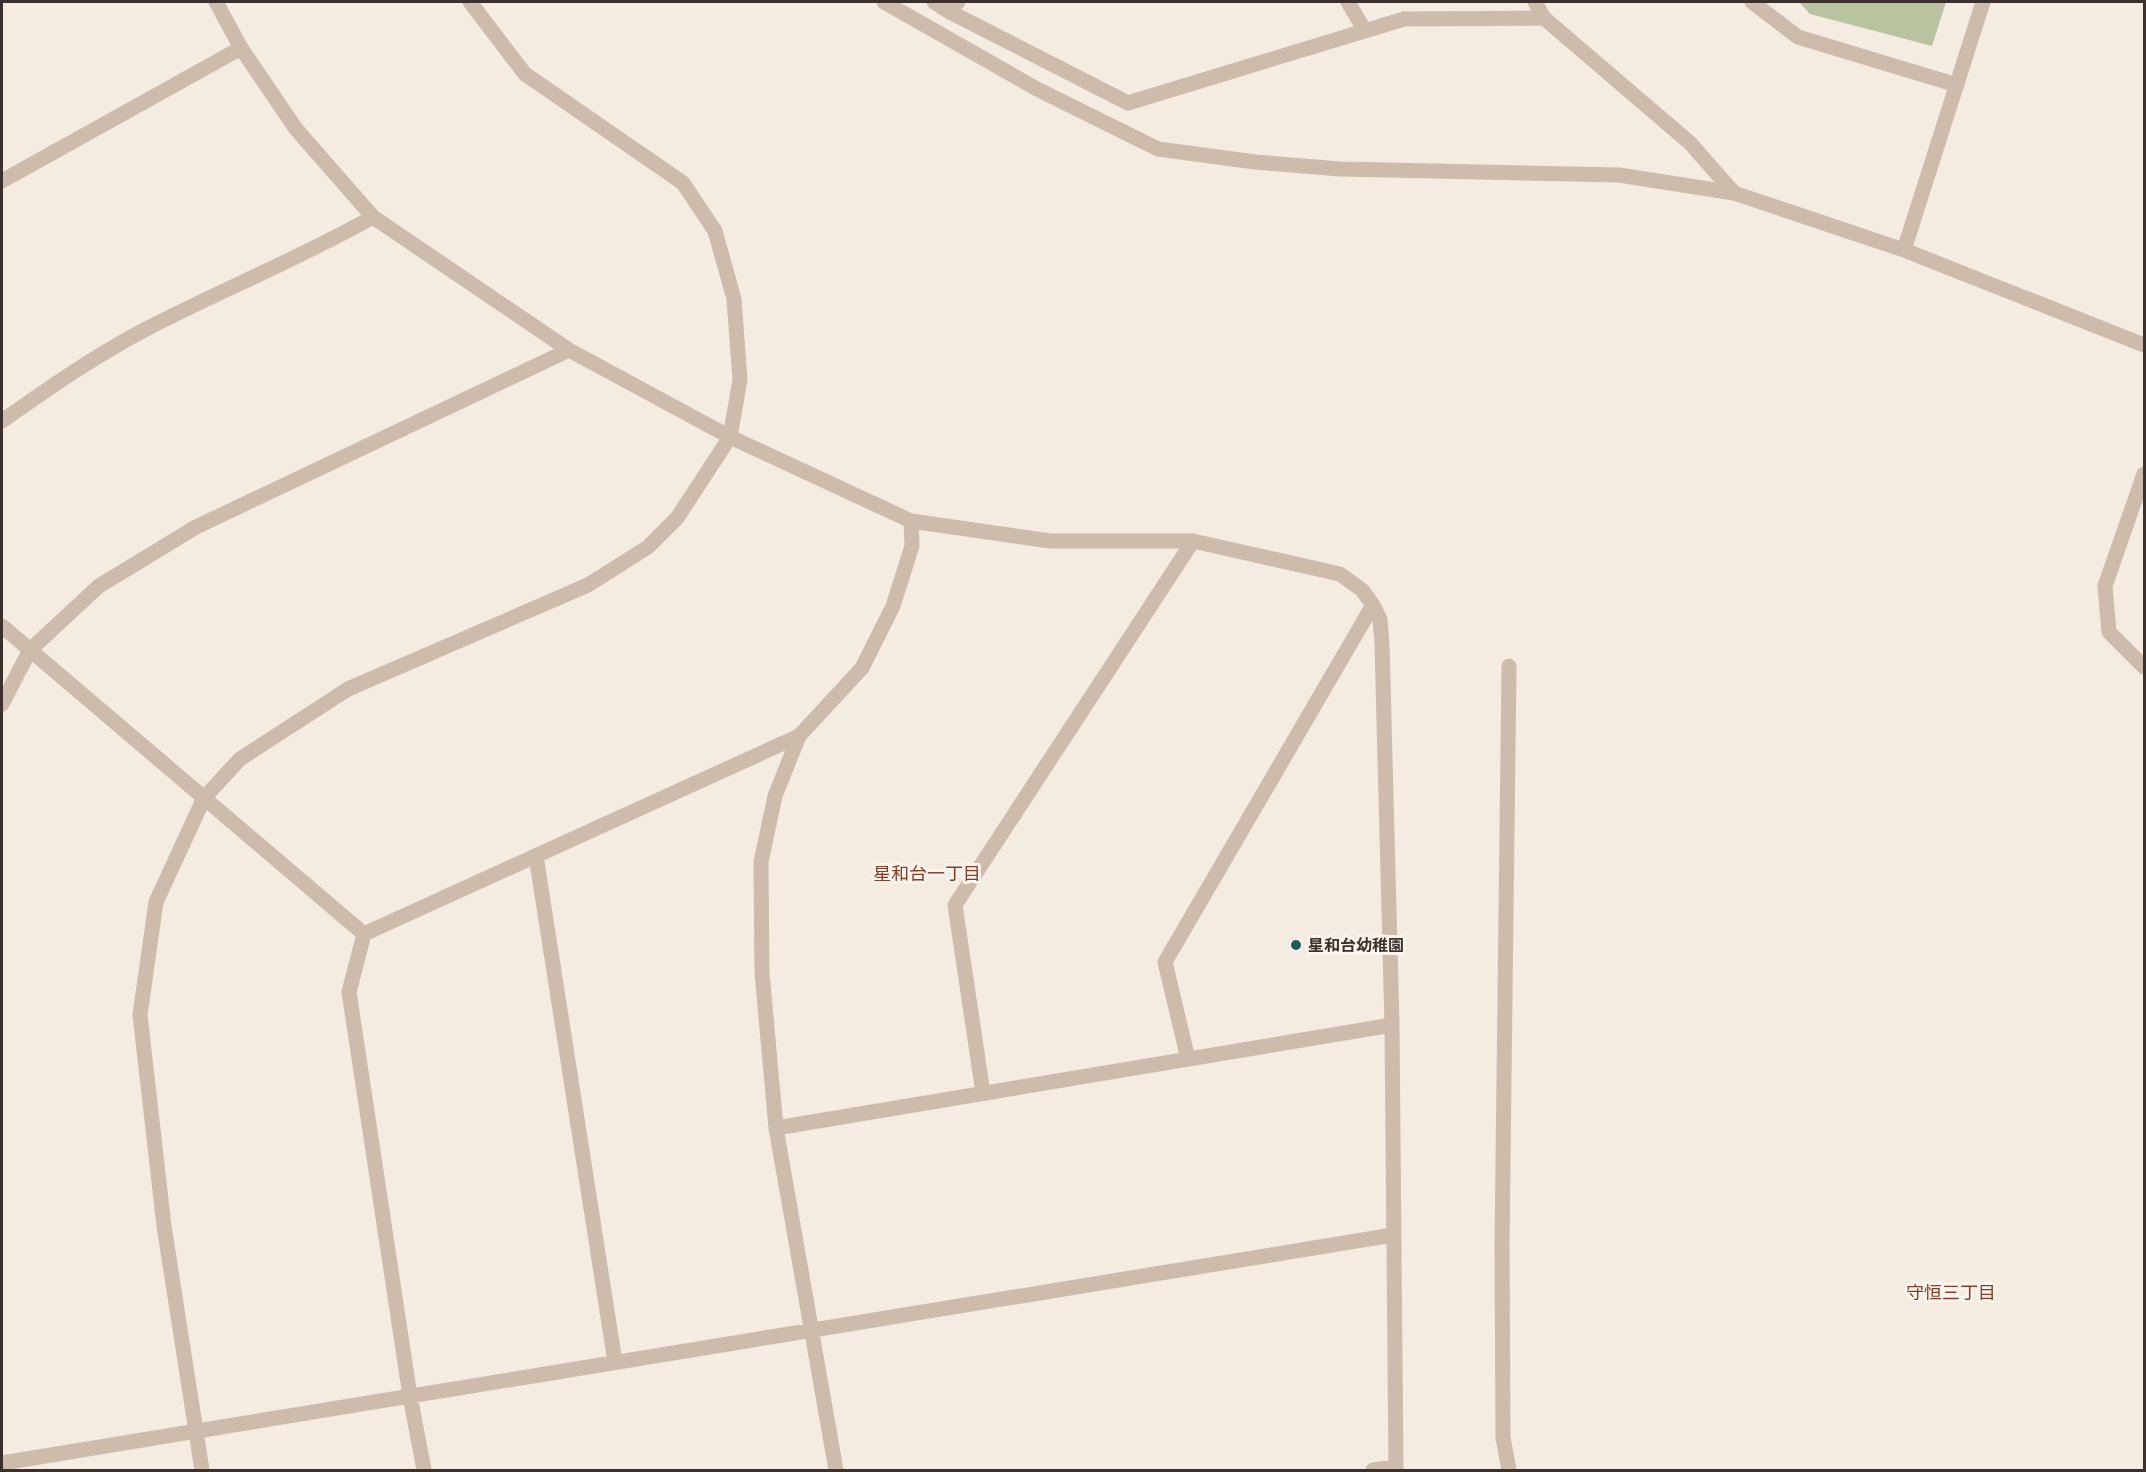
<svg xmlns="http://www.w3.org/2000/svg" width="2146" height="1472" font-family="'Fira Sans','Noto Sans JP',sans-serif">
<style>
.green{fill:#b8c4a0}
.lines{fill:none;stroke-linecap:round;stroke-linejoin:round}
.minor{stroke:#cdbbac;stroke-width:15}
.tertiary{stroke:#cdbbac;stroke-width:15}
.poi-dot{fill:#1f5a5e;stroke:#fbf5ee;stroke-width:2}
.labels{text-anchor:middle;stroke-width:6;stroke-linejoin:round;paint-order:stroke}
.poi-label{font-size:16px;font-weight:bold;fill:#3b302b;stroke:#fbf5ee;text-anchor:start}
.neighbourhood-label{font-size:18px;fill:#8c3b22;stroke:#fbf5ee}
</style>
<rect width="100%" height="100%" fill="#f4ebe1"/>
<path class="green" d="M1799 2H1946L1932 46 1810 14Z"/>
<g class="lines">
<path class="minor" d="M216 2 241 48 296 129 373 217 569 350 730 437 911 521 1050 541H1193L1340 574 1362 590 1373 605 1380 619 1382 644 1392 1025 1396 1470
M934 2 948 11 958 2
M1348 2 1365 31
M1535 2 1544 18 1690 143 1734 193
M1752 2 1798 37 1957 85
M948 11 1128 103 1404 19 1544 18
M2 181 241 48
M2 421C49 388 96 355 148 328 222 290 300 258 373 217
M2 626 364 934
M2 704 30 650 99 586 196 527 569 350
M536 856 615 1362
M364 934 349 992 410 1396 424 1470
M364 934 799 736
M1188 1059 1165 962 1373 605
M983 1093 955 905 1193 541
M776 1128 1392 1025
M2 1463 1393 1235
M836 1470 776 1128 762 973 761 862 775 796 799 736 862 668 893 606 912 546 911 521
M1373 1470 1395 1467
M1509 1470 1503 1438 1502 1245 1509 666"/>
<path class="tertiary" d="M884 2 1037 89 1158 149 1255 162 1340 169 1619 175 1734 193 1904 250 2144 345
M1904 250 1983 2
M2144 474 2105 586 2109 632 2144 667
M202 1470 164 1226 140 1015 156 902 204 798 240 759 348 689 588 585 648 547 677 518 730 437 740 380 734 299 715 231 683 183 525 74 470 2"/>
</g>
<circle class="poi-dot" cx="1296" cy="945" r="6"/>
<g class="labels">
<g class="poi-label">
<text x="1308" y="951">星和台幼稚園</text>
</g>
<g class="neighbourhood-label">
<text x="927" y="880">星和台一丁目</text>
<text x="1951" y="1299">守恒三丁目</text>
</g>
</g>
<rect width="2146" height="1472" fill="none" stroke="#3b302b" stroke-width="6"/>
</svg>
